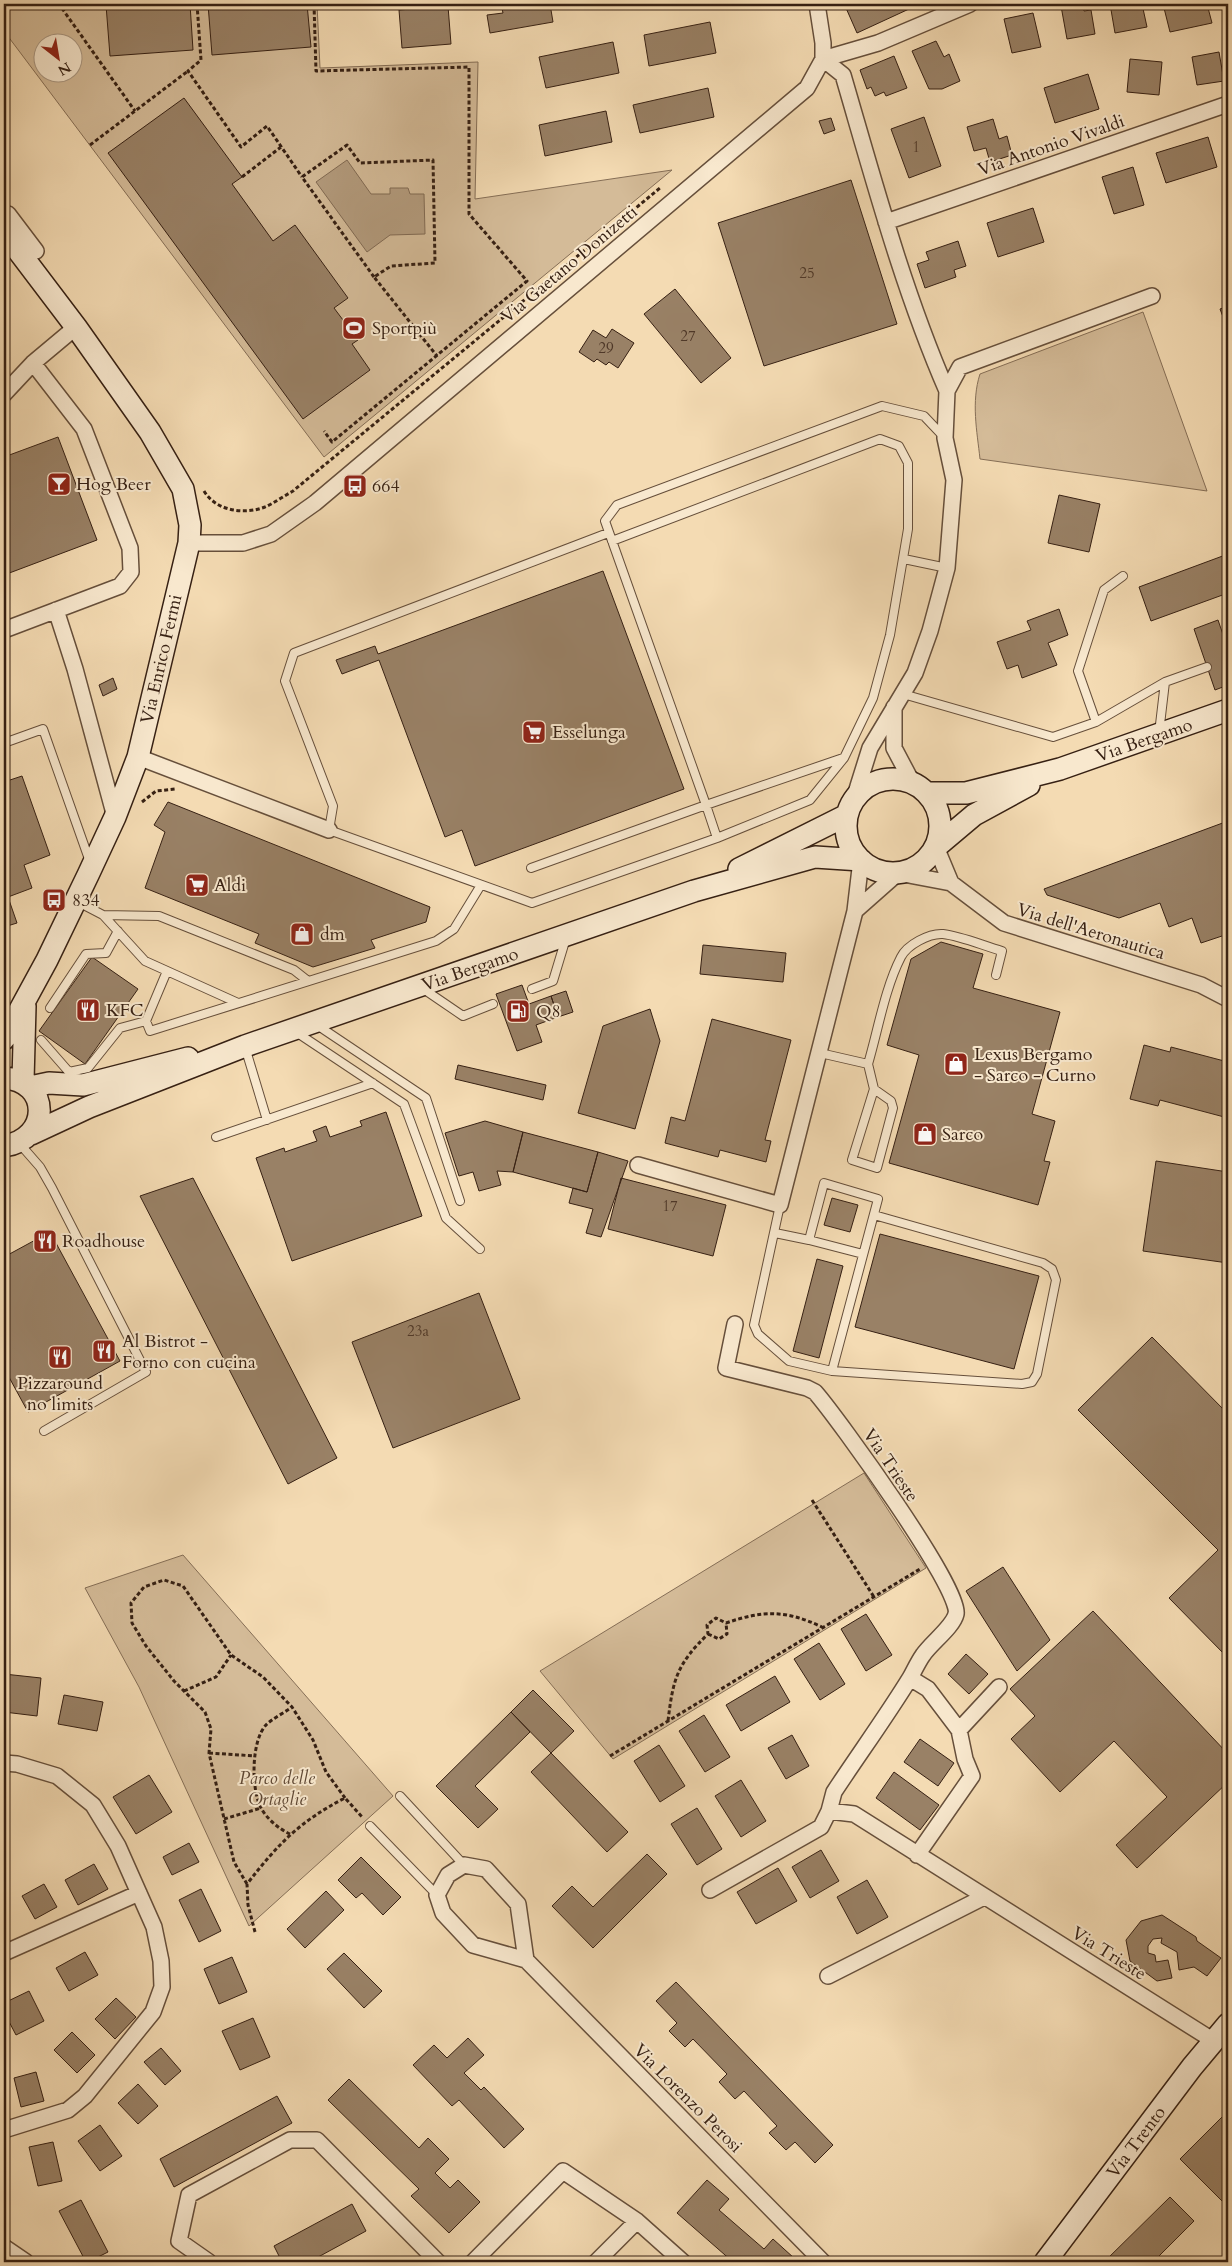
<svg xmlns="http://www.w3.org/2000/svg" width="1232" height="2266" font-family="Cardo,serif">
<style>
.green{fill:#d4bb98;stroke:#856e56;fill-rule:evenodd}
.water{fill:#b39b7d;stroke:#816a53}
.building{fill:#998166;stroke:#362013}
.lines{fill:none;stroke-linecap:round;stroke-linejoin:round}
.lane-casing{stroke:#664f3b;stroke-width:10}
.street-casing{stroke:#664f3b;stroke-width:18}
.secondary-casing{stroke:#362013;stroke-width:24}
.path{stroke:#362013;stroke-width:3;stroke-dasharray:4 2.5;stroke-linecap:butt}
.lane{stroke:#f8e8ce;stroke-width:8}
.street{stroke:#f8e8ce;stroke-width:15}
.secondary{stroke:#f8e8ce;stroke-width:21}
.labels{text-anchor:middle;stroke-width:4;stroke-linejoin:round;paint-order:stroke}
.number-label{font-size:15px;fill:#4f3828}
.street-label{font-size:18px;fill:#362013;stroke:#f8e8ce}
.poi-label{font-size:18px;fill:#362013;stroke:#f8e8ce;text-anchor:start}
.park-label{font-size:18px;font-style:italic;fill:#5e4734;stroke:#f8e8ce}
</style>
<rect width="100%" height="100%" fill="#f4dbb3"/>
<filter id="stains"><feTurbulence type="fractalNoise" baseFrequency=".004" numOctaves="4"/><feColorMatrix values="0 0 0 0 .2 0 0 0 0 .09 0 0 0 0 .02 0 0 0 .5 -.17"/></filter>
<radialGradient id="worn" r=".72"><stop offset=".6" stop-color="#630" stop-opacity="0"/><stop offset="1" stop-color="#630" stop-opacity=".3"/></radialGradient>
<path class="green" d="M4 4H317L320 68 478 62 475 199 672 170 324 457 4 31ZM42 42H72V72H42Z
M1143 312 1207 491 980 459C977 431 971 402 980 374Z
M864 1473 926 1568 613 1759 540 1671Z
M183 1555 393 1796 249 1926 139 1687 85 1588Z"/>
<path class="water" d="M347 160 371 194H390V188H408L410 194H424L425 234 390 235 367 252 316 182Z"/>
<path class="building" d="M120 4H190L193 50 110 56 106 5Z
M208 4H307L311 47 212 55Z
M501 4H533L534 6 550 4 553 22 490 33 487 15 503 13Z
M856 4H907L909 9 857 33 846 8Z
M1072 4H1083L1084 11 1091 10 1095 34 1067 39 1061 6Z
M1110 4H1142L1147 27 1115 33Z
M1163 4H1207L1212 23 1170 32Z
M448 6 451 44 402 48 399 10Z
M1033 13 1041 47 1012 53 1004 19Z
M710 22 716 53 649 66 644 35Z
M936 41 944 57 949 54 960 81 942 89H929L912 51Z
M613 42 619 73 546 88 539 57Z
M1219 52 1224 81 1197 85 1192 57Z
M894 56 907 88 886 96 884 92 875 96 871 87 867 89 860 70Z
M1130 59 1162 62 1159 95 1127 92Z
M1088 74 1099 109 1055 123 1044 88Z
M708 88 714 117 640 133 633 105Z
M184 98 242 177 232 184 273 241 295 225 348 298 334 308 358 340 352 344 370 370 303 419 108 153Z
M606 111 612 142 545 156 539 125Z
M924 117 941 166 909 178 891 129Z
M831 118 835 130 824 134 819 121Z
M993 119 999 139 1007 136 1012 155 990 162 986 148 974 151 967 127Z
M1208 137 1217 167 1166 183 1156 153Z
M1133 167 1144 205 1114 214 1102 177Z
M851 180 897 324 764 366 718 223Z
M1033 208 1044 242 998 257 987 223Z
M958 241 966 266 954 270 956 277 925 288 917 264 929 260 926 252Z
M675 289 731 358 701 383 644 314Z
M1228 306V330L1220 309Z
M612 329 634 343 618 368 609 362 606 365 597 359 594 362 579 352 593 330 606 338Z
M58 437 97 540 4 575V457Z
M1059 495 1100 504 1089 552 1048 543Z
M1228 554V593L1151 621 1139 587Z
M603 571 684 789 475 866 462 830 445 837 379 660 342 674 336 660 375 646 378 654Z
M1059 609 1068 635 1048 643 1057 665 1022 678 1018 665 1007 669 997 642 1031 630 1027 621Z
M1218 620 1228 649V685L1215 690 1194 629Z
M113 678 117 689 103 696 99 685Z
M22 776 50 855 24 865 32 888 8 897 17 923 4 927V782Z
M168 802 430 907 426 922 371 940 375 948 313 967 255 943 259 934 145 888 165 832 154 825Z
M1228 821V942L1225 935 1201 943 1192 918 1169 927 1160 903 1119 918 1047 895 1044 889Z
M941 942 983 954 973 988 1060 1012 1032 1114 1055 1121 1044 1161 1050 1162 1038 1205 889 1163 919 1055 887 1045 911 959Z
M703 945 786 953 783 982 700 974Z
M92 957 138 989 85 1064 39 1031Z
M522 985 529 1004 551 996 558 1017 536 1025 542 1042 517 1051 496 994Z
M566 991 573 1012 558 1017 551 996Z
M650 1009 660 1041 635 1129 578 1113 603 1026Z
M712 1019 791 1040 765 1140 771 1141 766 1162 720 1150 718 1157 665 1143 671 1117 685 1121Z
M1144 1045 1170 1052 1171 1047 1228 1062V1118L1160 1100 1158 1106 1130 1099Z
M458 1065 546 1085 543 1100 455 1079Z
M386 1112 422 1216 292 1261 256 1158 284 1148 285 1152 317 1141 313 1131 326 1126 330 1137 362 1126 360 1121Z
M485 1121 523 1132 513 1172 497 1171 501 1185 479 1191 473 1172 459 1176 445 1133Z
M523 1132 598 1152 587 1192 513 1172Z
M598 1152 628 1161 601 1237 586 1233 593 1209 569 1203 573 1188 587 1192Z
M1156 1161 1228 1172V1263L1143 1251Z
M193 1178 337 1458 288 1484 140 1196Z
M621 1178 726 1205 713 1256 608 1229Z
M832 1198 858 1205 850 1232 824 1225Z
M50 1232 120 1361 28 1412 4 1368V1257Z
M880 1234 1039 1276 1014 1369 855 1327Z
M817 1259 843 1266 819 1358 793 1351Z
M479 1293 520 1399 393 1448 352 1342Z
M1152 1337 1228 1414V1658L1169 1598 1218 1550 1078 1410Z
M1003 1567 1050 1640 1017 1671 966 1591Z
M1093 1611 1228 1754V1782L1137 1868 1116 1845 1167 1797 1114 1741 1060 1792 1011 1739 1035 1716 1010 1689Z
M866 1614 892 1655 866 1671 841 1629Z
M819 1643 845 1684 820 1700 794 1659Z
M966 1654 988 1674 969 1694 948 1674Z
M4 1674 41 1678 37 1716 4 1712Z
M775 1676 790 1702 741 1731 726 1705Z
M533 1690 574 1731 551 1753 511 1712Z
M64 1695 103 1702 97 1731 58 1724Z
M511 1712 530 1732 475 1786 498 1809 478 1828 436 1786Z
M704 1715 730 1757 705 1772 679 1731Z
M792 1735 809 1766 786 1779 768 1748Z
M920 1739 954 1763 938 1786 904 1762Z
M659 1745 685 1786 660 1802 634 1761Z
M551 1753 628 1832 607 1852 531 1772Z
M894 1772 939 1805 920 1830 876 1798Z
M149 1775 172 1812 136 1834 113 1797Z
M741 1780 766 1821 741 1837 715 1796Z
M697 1808 722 1849 697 1865 671 1824Z
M189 1843 199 1862 172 1875 163 1857Z
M821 1850 839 1881 810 1898 792 1867Z
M647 1854 667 1874 593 1948 552 1906 572 1886 593 1907Z
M361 1857 401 1897 383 1915 362 1893 356 1898 338 1880Z
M94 1864 108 1889 78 1905 65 1880Z
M778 1868 797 1901 756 1924 737 1892Z
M867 1880 888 1917 857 1934 837 1897Z
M44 1884 57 1907 35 1919 22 1896Z
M201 1889 221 1931 199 1942 179 1900Z
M326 1891 344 1910 305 1948 287 1929Z
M1162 1915 1196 1937 1197 1941 1221 1958 1207 1976 1194 1967 1179 1970 1177 1952 1161 1943 1162 1938 1153 1939 1148 1946V1953L1155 1955 1156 1962 1168 1960 1172 1978 1157 1981 1130 1961 1126 1940 1141 1921Z
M85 1952 98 1975 69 1991 56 1968Z
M344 1953 382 1991 364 2008 327 1969Z
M232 1957 247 1992 219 2004 204 1969Z
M676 1982 833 2145 815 2163 795 2142 786 2150 769 2133 777 2126 744 2091 735 2099 719 2082 727 2074 693 2039 685 2047 669 2031 677 2023 656 2001Z
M29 1991 44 2021 16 2035 4 2012V2003Z
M116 1998 136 2017 115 2039 95 2019Z
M253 2018 270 2057 240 2070 222 2031Z
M72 2032 95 2055 77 2073 54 2050Z
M468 2038 484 2055 464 2073 481 2090 484 2087 524 2129 504 2148 459 2100 452 2106 413 2065 434 2045 447 2058Z
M161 2048 181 2071 165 2085 144 2062Z
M36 2072 44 2101 21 2107 14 2078Z
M349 2079 419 2148 428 2138 449 2159 435 2173 450 2188 458 2180 480 2202 449 2233 411 2196 419 2189 328 2100Z
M138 2084 158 2106 138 2124 118 2103Z
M277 2096 292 2123 174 2187 160 2159Z
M1228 2111V2203L1226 2205 1180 2159Z
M100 2125 122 2156 100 2171 78 2141Z
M53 2142 62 2181 38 2186 29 2147Z
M707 2180 729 2199 719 2210 764 2249 773 2239 794 2258 790 2262H733L677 2213Z
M1170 2197 1194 2221 1153 2262H1104Z
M81 2200 108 2252 88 2262H86L59 2211Z
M352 2204 366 2231 309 2262H282L274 2246Z"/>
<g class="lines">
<g class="lane-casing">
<path id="lane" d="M608 533 294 653 285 681 333 806 329 830 532 903 717 838 810 800 844 758 873 698 890 635 908 529V463L899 446 880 439 612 541
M904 559 947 568
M903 694 1053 737 1096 722 1165 682
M1096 722 1078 671 1104 590 1123 576
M1159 733 1165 682 1207 667
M4 743 43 729 90 862
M843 758 706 805 605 521 617 505 882 406 924 416 943 436
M531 868 706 805 717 838
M78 902 103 915 145 961 238 1003
M103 915 159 916 294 970 308 981
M167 971 146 1021 150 1031 436 941 454 929 481 885
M422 988 463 1016 493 1004
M532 989 553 981 566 938
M50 1008 86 954 106 953 118 931
M317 1025 426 1098 460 1201
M296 1032 404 1104 446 1218 480 1249
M41 1040 69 1072 88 1068 120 1028 146 1021
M245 1047 267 1120
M820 1053 868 1064C878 1030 885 988 901 957 907 945 929 933 943 934 961 936 984 946 1002 951L996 975
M868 1064 874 1089 852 1160 877 1168 893 1108 891 1101 874 1089
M216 1137 373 1083
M19 1143 40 1167 52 1188 146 1372 44 1431
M780 1205 754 1325 758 1334 789 1361 832 1371 1022 1384 1032 1382 1037 1374 1056 1280 1052 1269 1043 1263 874 1215
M775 1233 809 1240 824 1183 878 1199 832 1371
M809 1240 863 1254
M400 1796 464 1865
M370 1826 437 1895"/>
</g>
<g class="street-casing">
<path id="street" d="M817 4 823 43V59
M823 59 843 75C874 181 903 290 947 391
M8 214 36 251
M886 222 1228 104
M4 394 33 363 76 327
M189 543H243L271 534 315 503 807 88 823 59 878 43 970 4
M56 610 75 669 115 817
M4 630 120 586 131 572 130 548 84 429 33 363
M894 707V748L912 782
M138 757 329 830
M854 799 870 748 915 673 930 631 947 568 954 480 945 438 947 391 960 367 1152 296
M936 847 951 883
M855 911 898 873 951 883 1004 923 1201 985 1228 999
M638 1165 780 1205 855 911 861 860
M910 1678 928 1689 959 1730 965 1759 972 1776 917 1855
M959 1730 999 1687
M4 1763 17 1764 57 1776 93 1805 118 1846 154 1927 161 1961 162 1987 153 2012 85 2096 68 2110 4 2130
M829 1811 854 1814 1214 2041
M710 1890 821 1827 829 1811 834 1792C859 1754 886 1717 910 1678 914 1671 918 1662 923 1655 931 1643 953 1627 956 1614 963 1591 837 1417 815 1392L807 1388 726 1368 735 1324
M4 1953 139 1893
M526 1960 518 1904 486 1869 464 1865 448 1875 437 1895 443 1913 473 1945 526 1960 823 2262
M828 1976 984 1897
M4 2247 26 2262
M209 2262 179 2241 189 2195 290 2140H317L438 2262
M473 2262 563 2171 637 2221 683 2262
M596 2262 637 2221"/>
</g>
<g class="secondary-casing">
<path id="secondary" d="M4 232 76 327 150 432 183 489 190 525 189 543 138 757 115 817 88 875 47 960 4 1039
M846 826a47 47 0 1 1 94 0a47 47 0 1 1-94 0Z
M928 793H966L1060 769 1228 710
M936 847 974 815 1029 785
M739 869 847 815
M4 1078C51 1081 51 1139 4 1146
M23 1081 25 1006
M30 1087 49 1083 83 1085 188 1058
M31 1134 89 1107 245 1046 694 891 815 857 861 860
M1045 2262 1192 2067 1228 2024"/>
</g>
<path class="path" d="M65 4 61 7 135 111
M197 4 201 60 188 71 241 147 267 126 302 177
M314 4 316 71 469 67V214L527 281 332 442 324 431
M90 145 188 71
M242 177 281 147
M374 277 302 177 347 145 360 163 433 160 435 263 391 266 374 277 437 356
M204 491C216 511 244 515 265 507 274 503 284 496 293 491L660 188
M142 802 156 791 175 789
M812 1500 874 1597
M708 1634 719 1639 727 1634 726 1623
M184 1691 216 1677 231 1655
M668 1721C673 1679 677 1664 708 1634L707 1625 716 1618 726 1623C764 1610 786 1610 822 1627
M209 1753 255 1756
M610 1756 920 1569
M224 1819 261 1808
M290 1834C279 1829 267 1819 261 1808 251 1789 251 1741 266 1725 273 1718 284 1713 292 1707
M247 1884 234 1862 209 1753 211 1729 205 1712 174 1681 146 1646 132 1623 131 1603 144 1587 164 1580 183 1586 231 1655 263 1677 292 1707 313 1740 326 1772 345 1798
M255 1932 248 1905 247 1884C278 1844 300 1821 345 1798L363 1818"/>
<use href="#lane" class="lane"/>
<use href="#street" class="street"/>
<use href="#secondary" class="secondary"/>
</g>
<defs>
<g id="stadium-square" transform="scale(1.25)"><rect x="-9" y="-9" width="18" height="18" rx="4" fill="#8f2418" stroke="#f8e8ce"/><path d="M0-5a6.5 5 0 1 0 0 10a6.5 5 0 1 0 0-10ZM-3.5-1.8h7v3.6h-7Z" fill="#fff"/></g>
<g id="bar-square" transform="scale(1.25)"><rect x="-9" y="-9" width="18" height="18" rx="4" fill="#8f2418" stroke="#f8e8ce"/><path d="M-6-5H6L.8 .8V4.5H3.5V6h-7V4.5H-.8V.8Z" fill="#fff"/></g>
<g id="bus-square" transform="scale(1.25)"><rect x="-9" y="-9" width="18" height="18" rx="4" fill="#8f2418" stroke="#f8e8ce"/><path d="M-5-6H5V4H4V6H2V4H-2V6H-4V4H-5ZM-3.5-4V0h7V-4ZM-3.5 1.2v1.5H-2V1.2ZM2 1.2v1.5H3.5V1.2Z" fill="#fff"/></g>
<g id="supermarket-square" transform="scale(1.25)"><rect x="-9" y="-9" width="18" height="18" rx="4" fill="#8f2418" stroke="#f8e8ce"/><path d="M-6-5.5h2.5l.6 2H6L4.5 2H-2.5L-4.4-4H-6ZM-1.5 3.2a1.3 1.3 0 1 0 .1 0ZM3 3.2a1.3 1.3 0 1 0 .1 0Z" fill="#fff"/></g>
<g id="shop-square" transform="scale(1.25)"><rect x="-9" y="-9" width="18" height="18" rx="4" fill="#8f2418" stroke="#f8e8ce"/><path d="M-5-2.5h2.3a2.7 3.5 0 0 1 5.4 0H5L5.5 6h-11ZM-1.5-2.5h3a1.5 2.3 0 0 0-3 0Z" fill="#fff"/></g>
<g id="restaurant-square" transform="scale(1.25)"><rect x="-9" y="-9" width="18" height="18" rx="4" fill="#8f2418" stroke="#f8e8ce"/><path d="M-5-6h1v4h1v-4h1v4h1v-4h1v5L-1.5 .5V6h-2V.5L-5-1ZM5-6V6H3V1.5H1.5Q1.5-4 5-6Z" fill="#fff"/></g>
<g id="fuel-square" transform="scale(1.25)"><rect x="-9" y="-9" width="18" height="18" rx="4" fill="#8f2418" stroke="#f8e8ce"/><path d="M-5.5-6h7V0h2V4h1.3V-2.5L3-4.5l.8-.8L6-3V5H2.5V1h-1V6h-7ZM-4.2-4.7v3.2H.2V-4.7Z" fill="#fff"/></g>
</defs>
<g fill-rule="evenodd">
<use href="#stadium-square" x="354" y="328"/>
<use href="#bar-square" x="59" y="484"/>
<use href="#bus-square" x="355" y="486"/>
<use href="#supermarket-square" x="534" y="732"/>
<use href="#supermarket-square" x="197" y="885"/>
<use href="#bus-square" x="54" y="900"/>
<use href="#shop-square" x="302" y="934"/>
<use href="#restaurant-square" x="88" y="1010"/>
<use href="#fuel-square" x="518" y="1011"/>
<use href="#shop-square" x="956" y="1064"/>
<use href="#shop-square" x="925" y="1134"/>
<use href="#restaurant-square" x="45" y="1241"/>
<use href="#restaurant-square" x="104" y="1351"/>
<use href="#restaurant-square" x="60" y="1357"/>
</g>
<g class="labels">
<g class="number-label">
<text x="916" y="152">1</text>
<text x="807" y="278">25</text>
<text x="688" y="341">27</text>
<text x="606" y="353">29</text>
<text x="670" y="1211">17</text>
<text x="418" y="1336">23a</text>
</g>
<g class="street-label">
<text transform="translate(1051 145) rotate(-19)" y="6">Via Antonio Vivaldi</text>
<text transform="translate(569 264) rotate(-40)" y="6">Via Gaetano Donizetti</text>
<text transform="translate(161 659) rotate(-77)" y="6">Via Enrico Fermi</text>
<text transform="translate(1144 740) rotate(-19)" y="6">Via Bergamo</text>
<text transform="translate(1091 931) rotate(17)" y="6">Via dell'Aeronautica</text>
<text transform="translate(470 969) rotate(-19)" y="6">Via Bergamo</text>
<text transform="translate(891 1465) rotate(56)" y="6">Via Trieste</text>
<text transform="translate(1109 1953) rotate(32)" y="6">Via Trieste</text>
<text transform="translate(688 2098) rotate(45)" y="6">Via Lorenzo Perosi</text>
<text transform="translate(1136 2142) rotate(-53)" y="6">Via Trento</text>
</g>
<g class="poi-label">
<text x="372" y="334">Sportpiù</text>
<text x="76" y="490">Hog Beer</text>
<text x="372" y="492">664</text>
<text x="552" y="738">Esselunga</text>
<text x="214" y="891">Aldi</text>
<text x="72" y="906">834</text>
<text x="320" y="940">dm</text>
<text x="106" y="1016">KFC</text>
<text x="536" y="1017">Q8</text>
<text x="974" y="1060">Lexus Bergamo<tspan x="974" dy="21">- Sarco - Curno</tspan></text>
<text x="942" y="1140">Sarco</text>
<text x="62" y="1247">Roadhouse</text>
<text x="122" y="1347">Al Bistrot -<tspan x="122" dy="21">Forno con cucina</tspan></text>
<text x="60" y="1389" text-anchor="middle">Pizzaround<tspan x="60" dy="21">no limits</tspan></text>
</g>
<g class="park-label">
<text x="277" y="1784">Parco delle<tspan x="277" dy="21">Ortaglie</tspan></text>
</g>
</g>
<rect width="1232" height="2266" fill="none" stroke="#f4dbb3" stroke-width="20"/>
<rect x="5" y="5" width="1222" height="2256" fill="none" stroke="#362013" stroke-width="2.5"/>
<rect x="10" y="10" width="1212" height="2246" fill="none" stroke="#362013"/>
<g transform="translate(58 58) rotate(149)"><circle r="24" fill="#f8e8ce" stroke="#aa9883"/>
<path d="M0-4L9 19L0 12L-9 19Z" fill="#8f2418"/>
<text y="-8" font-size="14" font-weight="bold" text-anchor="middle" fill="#362013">N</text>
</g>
<rect width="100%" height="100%" filter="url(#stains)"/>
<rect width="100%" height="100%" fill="url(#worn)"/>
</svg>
